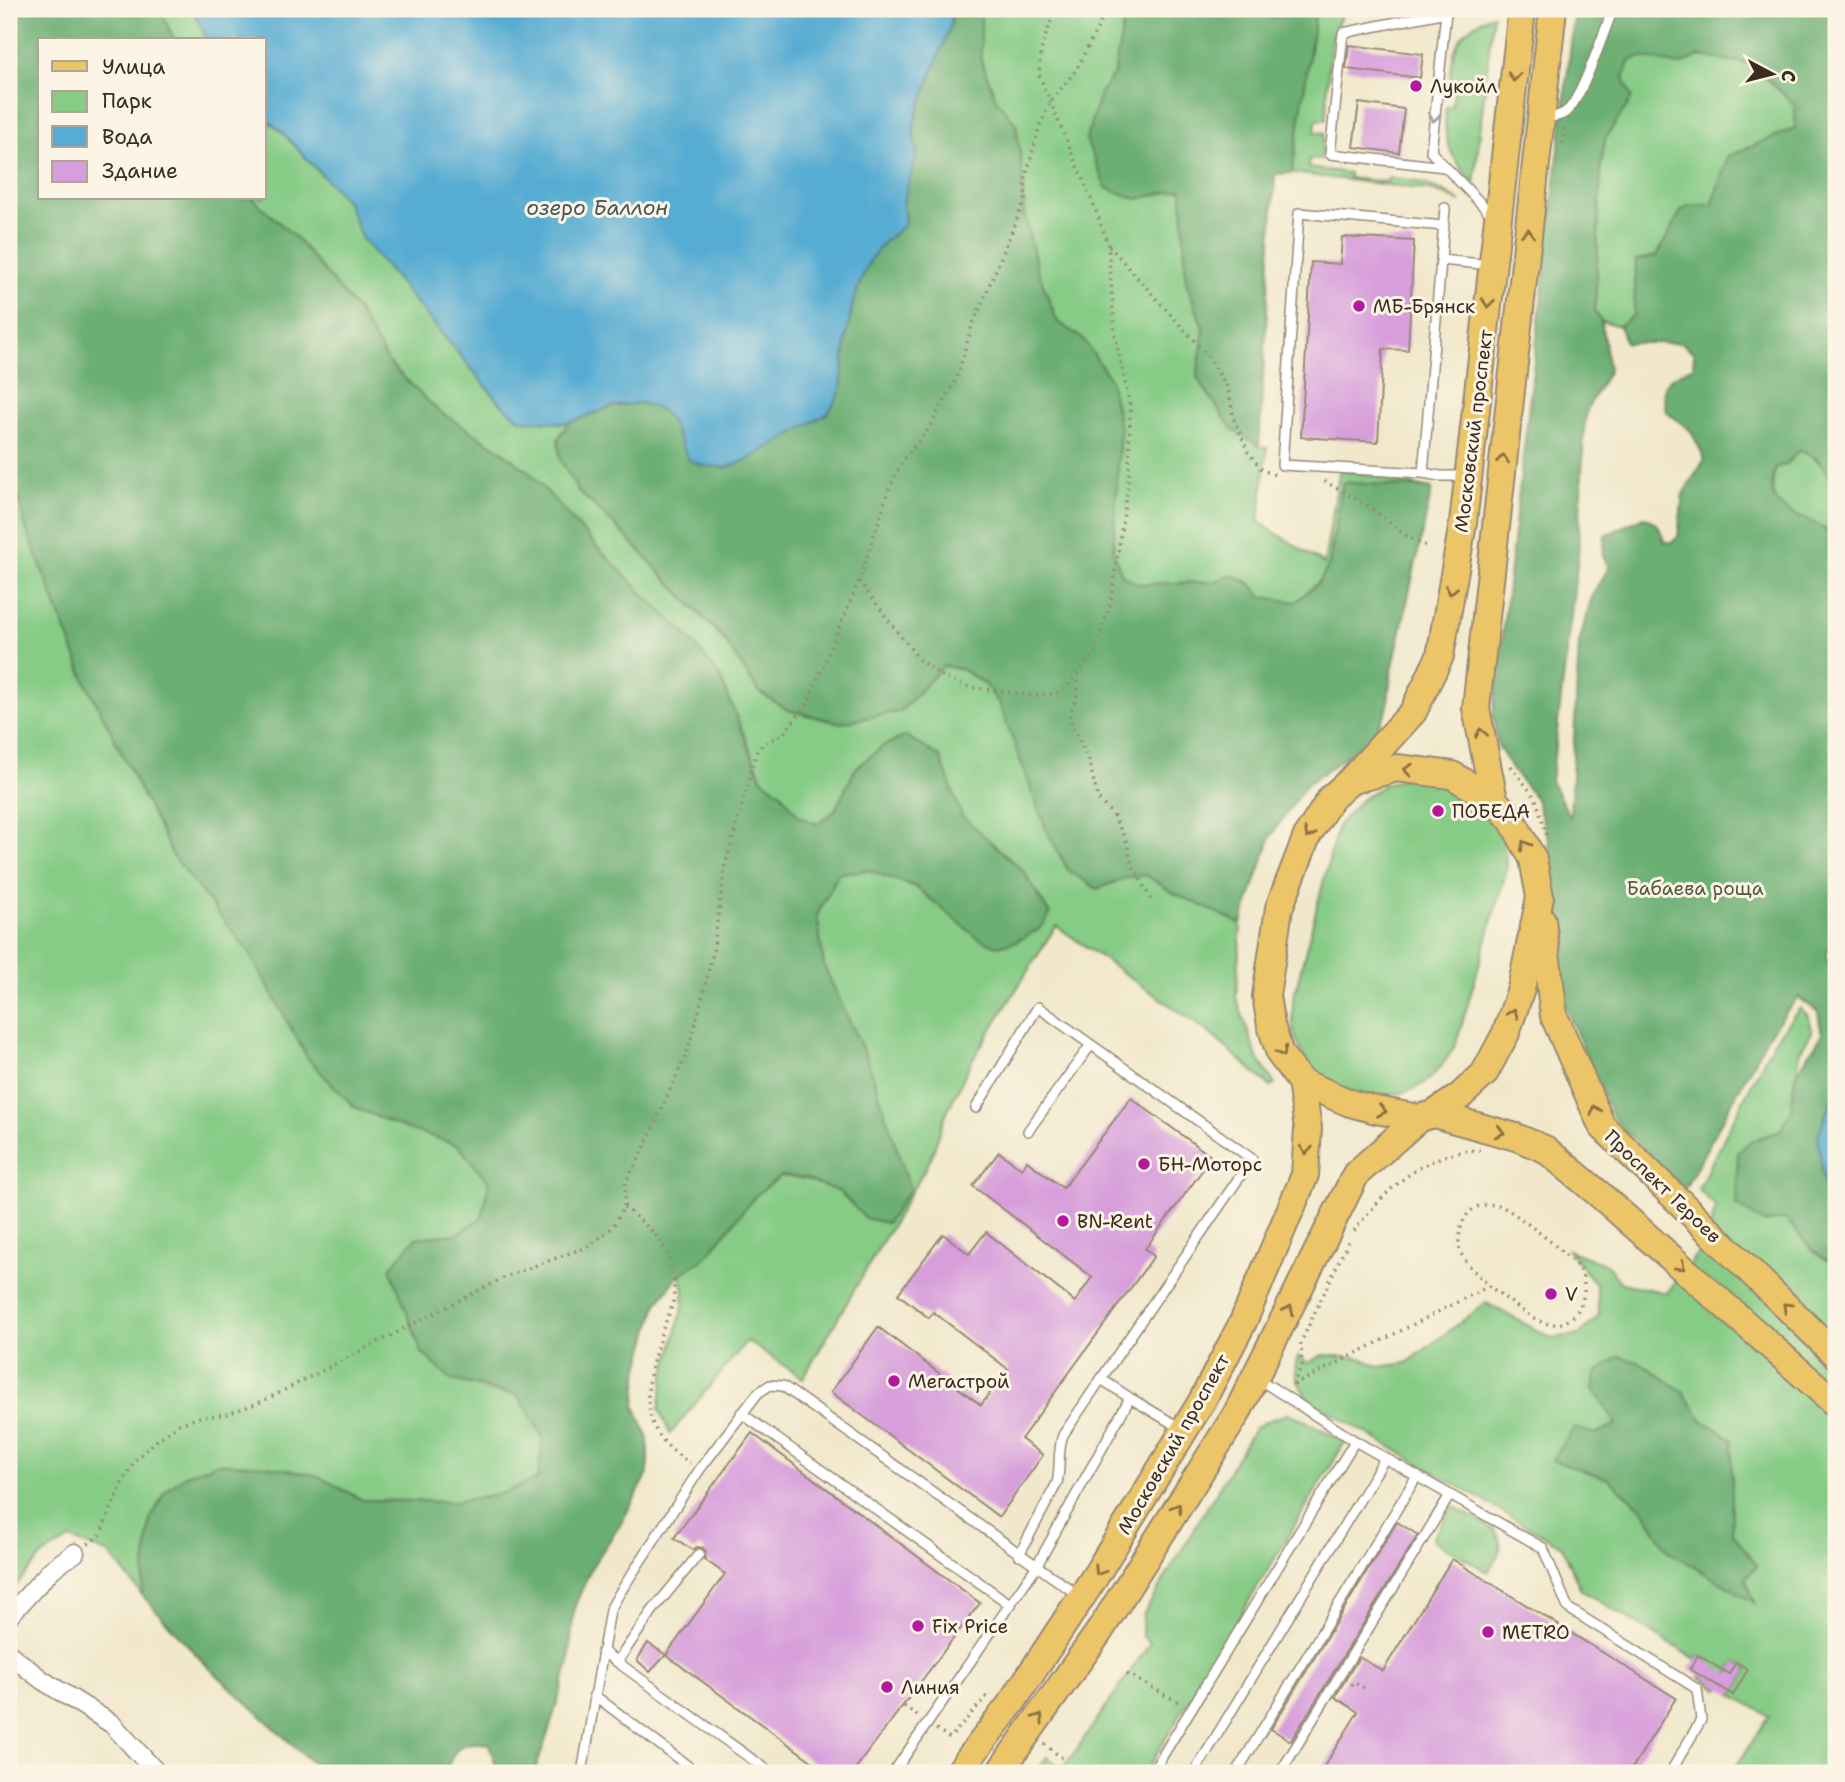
<svg xmlns="http://www.w3.org/2000/svg" width="1845" height="1782" font-family="'Shantell Sans',sans-serif">
<style>
.green{fill:#86cb86;stroke:#607a52;stroke-width:2;fill-rule:evenodd}
.forest{fill:#6caf73;stroke:#546c48;stroke-width:2;fill-rule:evenodd}
.water{fill:#56acd2;stroke:#486b78;stroke-width:2}
.building{fill:#d79edb}
.lines{fill:none;stroke-linecap:round;stroke-linejoin:round}
.lane-casing{stroke:#968975;stroke-width:12}
.street-casing{stroke:#968975;stroke-width:21}
.primary-casing{stroke:#968975;stroke-width:30}
.path{stroke:#968975;stroke-width:3.5;stroke-dasharray:2 5;stroke-linecap:butt}
.lane{stroke:#fff;stroke-width:9}
.street{stroke:#fff;stroke-width:18}
.primary{stroke:#edc569;stroke-width:26}
.oneway{stroke:#8b7040}
.oneway2{stroke:#a79f9a}
.poi-dot{fill:#b5179e;stroke:#fcf5e5;stroke-width:2.5}
.labels{text-anchor:middle;stroke-width:6;stroke-linejoin:round;paint-order:stroke}
.poi-label{font-size:19px;fill:#3b2a1e;stroke:#fcf5e5;text-anchor:start}
.street-label{font-size:19px;fill:#3b2a1e;stroke:#fcf5e5}
.park-label{font-size:19px;fill:#525a3d;stroke:#fcf5e5}
.water-label{font-size:21px;font-style:italic;fill:#44585d;stroke:#fcf5e5}
</style>
<rect width="100%" height="100%" fill="#fcf5e5"/>
<filter id="ink" filterUnits="userSpaceOnUse"><feTurbulence type="fractalNoise" baseFrequency=".0143" numOctaves="2"/><feDisplacementMap in="SourceGraphic" scale="14" xChannelSelector="R" yChannelSelector="G"/><feConvolveMatrix kernelMatrix="1 2 1 2 8 2 1 2 1" color-interpolation-filters="sRGB"/></filter>
<filter id="wash" filterUnits="userSpaceOnUse"><feTurbulence type="fractalNoise" baseFrequency=".00686" numOctaves="4" result="noise"/><feDisplacementMap in="SourceGraphic" scale="28" xChannelSelector="R" yChannelSelector="G"/><feGaussianBlur stdDeviation="1.57" result="paint"/><feColorMatrix in="noise" values="0 0 0 0 0 0 0 0 0 0 0 0 0 0 0 0 0 1.4 0 .05"/><feComposite in="paint" operator="in"/></filter>
<g filter="url(#wash)">
<rect width="100%" height="100%" fill="#f1e8cc"/>
<path class="green" d="M160 9H193L207 40H174Z
M981 9H1126L1114 74 1100 93 1137 199 1182 188 1186 281 1204 330 1198 378 1259 446 1267 448 1259 522 1324 564 1340 469 1432 489 1343 482 1329 565 1319 582 1296 602 1262 597 1250 583 1232 575 1213 582 1138 584 1122 575 1113 551 1120 429 1084 340 1057 321 1037 268 1024 213 1021 161 1016 124 996 99 981 60Z
M1316 9H1347C1326 29 1328 91 1326 120H1316L1315 132 1324 133 1321 160 1309 159 1308 168 1349 173V178L1387 182 1388 177C1419 181 1436 185 1461 202L1434 191 1292 173Z
M1493 15 1474 184C1450 156 1443 144 1446 107H1452L1455 88 1449 86C1453 49 1455 30 1493 15Z
M1699 56 1751 64 1795 105V128L1712 205H1690L1681 211 1657 256 1636 260 1634 315 1619 326 1601 321 1595 311 1601 165 1605 139 1632 98 1624 78 1629 61 1640 57 1680 65Z
M264 117 282 132 348 203 361 237 501 404 548 422 568 423 558 439 578 491 616 526 723 639 759 692 788 710 830 721 926 683 943 666 961 669 985 684 999 703 1024 764 1097 889 1122 879 1146 875 1172 892 1241 924 1236 997 1257 1057 1275 1084 1271 1087 1207 1031 1056 926 971 1062 945 1116 931 1158 803 1378 747 1341 670 1434 659 1409 664 1378 683 1306 684 1288 679 1275 705 1258 756 1195 781 1176 806 1179 840 1192 865 1218 886 1223 910 1189 868 1061 824 966 817 915 839 873 868 870 916 887 978 938 1050 914 1024 872 962 816 940 757 856 768 834 812 816 824 799 816 781 793 762 779 720 677 686 634 649 600 596 546 529 472 499 449 437 410 389 363 357 310 252 198H264Z
M1799 449C1845 473 1836 495 1836 540 1815 509 1757 524 1776 467L1787 464Z
M9 456 24 522 85 680 173 856 249 952 308 1059 354 1107 399 1126 458 1145 489 1182 483 1217 457 1234 416 1238 485 1390 518 1395 543 1437 538 1479 503 1493 454 1502 362 1500 316 1475H185L165 1492 150 1520 142 1595 110 1554 70 1539 43 1555 9 1593Z
M1411 776 1441 779 1490 812 1503 839 1507 869 1456 1044C1446 1060 1437 1075 1421 1085 1373 1113 1302 1083 1293 1027 1292 1018 1293 1009 1293 1000L1338 825 1360 801 1383 785Z
M1800 1008 1809 1017 1812 1032 1800 1051 1791 1111 1780 1131 1751 1141C1766 1174 1796 1256 1836 1263V1773H1732L1769 1716 1733 1695 1748 1669 1736 1662 1719 1689 1700 1677 1709 1661 1698 1655 1696 1659 1581 1590 1562 1546 1309 1400C1300 1387 1291 1372 1298 1356L1308 1363 1323 1355 1361 1358 1380 1367 1407 1363 1486 1303 1551 1338 1579 1335 1599 1316 1596 1284 1568 1250 1607 1265 1621 1283 1667 1293 1706 1242 1716 1207 1698 1189 1773 1042ZM1641 1363 1682 1391 1702 1420 1732 1439V1532L1757 1566 1745 1578 1755 1602 1669 1552 1642 1508 1608 1479 1552 1460 1574 1429 1596 1434 1618 1424 1593 1389Z
M1288 1414 1298 1417 1345 1442 1145 1773H1035L1047 1757 1063 1769 1150 1643 1142 1636 1143 1615 1254 1429 1266 1421Z
M1453 1506 1493 1529C1508 1545 1497 1556 1488 1572L1432 1539Z"/>
<path class="forest" d="M9 9H160L174 40H40V198H252L297 239 357 310 389 363 437 410 499 449 529 472 596 546 649 600 686 634 720 677 762 779 781 793 799 816 816 824 834 812 856 768 884 745 906 736 940 757 962 816 1024 872 1050 915 1038 930 1015 942 997 946 978 938 916 887 868 870 839 873 817 915 824 966 868 1061 910 1189 887 1223 865 1218 840 1192 806 1179 781 1176 756 1195 705 1258 679 1275 657 1304 639 1368 635 1406 648 1438V1474L620 1525 591 1568 574 1608 569 1663 549 1730 534 1773H498L489 1744C459 1740 456 1747 445 1773H323L203 1662 142 1595 150 1520 165 1492 185 1475 218 1463 268 1466 316 1475 362 1500 454 1502 503 1493 538 1479 543 1437 518 1395 452 1380 422 1353 390 1268 416 1238 457 1234 482 1217 489 1182 458 1145 399 1126 354 1107 308 1059 249 952 173 856 85 680 24 522 9 456Z
M952 9H981V60L996 99 1016 124 1021 161 1024 213 1037 268 1057 321 1084 340 1110 379 1120 429 1113 551 1122 575 1138 584 1213 582 1232 575 1250 583 1262 597 1296 602 1319 582 1329 565 1343 482 1432 489 1391 675 1387 711 1369 740 1306 785 1271 836 1241 924 1172 892 1146 875 1122 879 1097 889 1068 870 1046 829 999 703 985 684 961 669 943 666 901 711 841 723 788 710 759 692 723 638 616 526 578 491 560 459 558 439 568 423 614 406 641 403 661 410 671 422 689 460H747L828 413 841 391 846 338 853 302 861 280 871 258 885 241 905 224 903 202 917 154 913 136 915 119 951 24Z
M1126 9H1268L1273 18 1316 9 1292 173 1275 174 1259 446 1232 429 1197 378 1204 330 1186 281 1182 189 1137 199 1106 188 1086 139 1100 93 1114 74Z
M1575 9H1836V485L1818 459 1799 450 1787 464 1776 467C1757 524 1815 509 1836 540V937L1827 953 1828 963H1836V1088L1818 1136 1834 1210 1836 1212V1263C1815 1259 1800 1234 1786 1219L1764 1223 1736 1205 1738 1152 1751 1141 1780 1131 1791 1111 1795 1075 1822 1035 1818 1012 1798 997 1769 1034 1684 1190 1613 1118 1566 1009 1548 839 1536 799 1512 769 1497 744 1493 715ZM1699 56 1752 64 1795 105V128L1728 156 1712 205H1690L1681 211 1657 256 1636 260 1634 315 1619 326 1626 343H1682L1694 353 1693 367C1665 379 1661 380 1666 411L1691 431 1705 459 1683 494 1678 537 1672 542H1665L1658 525 1645 517 1605 535 1603 555 1609 568 1593 593 1579 643 1570 817 1551 781 1578 556 1584 431 1587 409 1609 370 1601 321 1595 311 1601 165 1605 139 1632 98 1624 78 1629 61 1640 57 1680 65Z
M1619 1356 1641 1363 1682 1391 1702 1420 1732 1440V1532L1757 1566 1745 1578 1755 1603 1669 1552 1642 1508 1608 1479 1552 1460 1574 1428 1596 1434 1617 1424 1593 1389 1595 1374Z"/>
<path class="water" d="M193 9H952L951 24 915 119 913 136 917 154 903 202 905 224 885 241 871 258 861 280 853 302 846 338 841 391 828 413 747 460 726 468 704 466 689 460 671 422 661 410 641 403 614 406 568 423 521 420 501 404 361 237 348 203 282 132 264 117V40H207Z
M1836 1088V1212L1823 1180 1818 1136Z"/>
<g id="blocks">
<path class="building" d="M1349 45 1423 54 1420 78 1346 69Z
M1359 103 1404 109 1399 153 1353 147Z
M1342 237 1414 241 1408 350 1383 349 1378 442 1301 437 1311 262 1340 264Z
M1131 1098 1212 1157 1145 1249 1154 1256 1021 1439 1043 1455 999 1517 831 1392 878 1327 981 1405 1008 1369 933 1312 929 1318 898 1294 943 1234 969 1254 986 1232 1075 1302 1092 1277 973 1186 999 1152 1022 1169 1027 1161 1063 1188Z
M752 1433 980 1603 852 1773H828L666 1655 725 1574 704 1559 706 1552 703 1548 697 1547 693 1550 674 1538Z
M1397 1522 1418 1535 1291 1741 1271 1729Z
M1452 1559 1676 1698 1629 1773H1320L1358 1712 1335 1697 1359 1657 1383 1671Z
M648 1643 666 1655 650 1672 637 1660Z
M1698 1655 1729 1674 1736 1662 1748 1669 1733 1695 1690 1669Z"/>
</g>
</g>
<g filter="url(#ink)">
<use href="#blocks" fill-opacity="0" stroke="#968975" stroke-width="2"/>
<g class="lines">
<g class="lane-casing">
<path id="lane" d="M1457 9 1446 12 1431 152 1494 217
M1542 117C1552 117 1561 117 1568 110 1583 94 1604 32 1613 9
M1445 167 1330 154 1343 33 1446 12
M1444 226 1299 213 1282 465 1423 473 1441 260 1445 208
M1441 260 1491 265
M1423 473 1440 476H1467
M976 1108 1038 1007 1252 1159 1101 1379
M1028 1131 1090 1046
M1257 1378 1355 1441 1450 1495 1280 1773
M1130 1398 1182 1429
M741 1413 1011 1605
M1450 1495 1543 1548 1568 1608 1697 1689 1701 1720 1670 1773
M602 1651 771 1773
M617 1662 653 1610 699 1554
M594 1695 697 1773
M582 1773 610 1610 619 1594 700 1469 758 1393 770 1385 783 1386 1078 1595
M893 1773 1036 1567 1130 1398 1101 1379 1063 1435C1057 1451 1061 1467 1057 1483L1019 1555
M1152 1773 1355 1441
M1194 1773 1385 1458
M1236 1773 1417 1476"/>
</g>
<g class="street-casing">
<path id="street" d="M9 1616 52 1569 75 1553
M9 1654 42 1680 112 1724 157 1773"/>
</g>
<g class="primary-casing">
<path id="primary" d="M1350 781 1397 768 1452 775 1494 800 1512 820 1533 859 1540 897 1521 989 1506 1033 1484 1074 1459 1097 1434 1114 1419 1118 1376 1110 1350 1103 1301 1082 1280 1054 1271 1025 1266 996 1279 908 1307 836 1331 798 1350 781 1413 712 1440 656 1463 523 1522 9
M1494 800 1476 708 1553 9
M1542 920 1554 1016 1602 1126 1836 1355
M1434 1114 1516 1137 1545 1149 1599 1194 1836 1404
M958 1773 1013 1701 1096 1575 1202 1401 1243 1322 1305 1175 1308 1128 1301 1082
M999 1773 1099 1632 1236 1415 1356 1174 1419 1118"/>
</g>
<path class="path" d="M1562 144 1564 127
M1109 246 1207 355 1228 388 1234 419 1248 452 1262 470 1275 475
M1324 481 1370 507 1408 537 1430 548
M859 581 919 660 945 678 969 687 1037 696 1061 692 1094 655 1111 601 1129 477 1130 406 1115 335 1108 245 1095 208 1039 75 1041 50 1055 9
M1078 674V691L1069 718 1088 758 1098 799 1113 815 1126 840 1131 862 1153 903
M1511 766 1536 799 1547 836
M624 1207C639 1220 659 1234 667 1253 674 1267 676 1291 672 1306 669 1315 665 1323 662 1331 645 1386 633 1428 690 1463
M1354 1231C1386 1189 1425 1151 1480 1150
M1293 1385 1302 1365 1301 1342 1350 1238
M1294 1385 1489 1286C1480 1276 1466 1265 1461 1253 1458 1247 1459 1238 1460 1232 1464 1211 1477 1202 1498 1205 1511 1208 1576 1260 1581 1272 1592 1299 1573 1333 1542 1322 1529 1318 1502 1295 1489 1286
M88 1544 100 1535 123 1481 137 1458 156 1441 179 1424 200 1417 227 1414 261 1402 507 1276 589 1246 612 1228 624 1207 626 1181 640 1157 686 1055 697 1018 713 953 725 866 757 751 763 744 784 733 807 704 859 581 889 489 903 460 928 430 956 380 971 329 1025 200 1026 176 1040 125 1051 101 1076 70 1107 9
M1127 1674 1180 1703
M1351 1685 1353 1682 1364 1688
M904 1706 918 1716
M936 1729 950 1738 986 1697 990 1700
M1044 1744 1062 1758"/>
<use href="#lane" class="lane"/>
<use href="#street" class="street"/>
<use href="#primary" class="primary"/>
</g>
<defs><path id="oneway-chevron" d="M-2-3.5L2.5 0L-2 3.5" fill="none" stroke-width="1.6" stroke-linecap="round" stroke-linejoin="round" transform="scale(1.75)"/></defs>
<g class="oneway">
<use href="#oneway-chevron" transform="translate(1514 77) rotate(97)"/>
<use href="#oneway-chevron" transform="translate(1528 233) rotate(-84)"/>
<use href="#oneway-chevron" transform="translate(1488 303) rotate(97)"/>
<use href="#oneway-chevron" transform="translate(1503 459) rotate(-84)"/>
<use href="#oneway-chevron" transform="translate(1451 590) rotate(100)"/>
<use href="#oneway-chevron" transform="translate(1481 733) rotate(-101)"/>
<use href="#oneway-chevron" transform="translate(1408 770) rotate(-174)"/>
<use href="#oneway-chevron" transform="translate(1309 834) rotate(118)"/>
<use href="#oneway-chevron" transform="translate(1525 845) rotate(-119)"/>
<use href="#oneway-chevron" transform="translate(1513 1013) rotate(-71)"/>
<use href="#oneway-chevron" transform="translate(1282 1052) rotate(63)"/>
<use href="#oneway-chevron" transform="translate(1595 1110) rotate(-114)"/>
<use href="#oneway-chevron" transform="translate(1382 1111) rotate(11)"/>
<use href="#oneway-chevron" transform="translate(1500 1132) rotate(15)"/>
<use href="#oneway-chevron" transform="translate(1306 1150) rotate(94)"/>
<use href="#oneway-chevron" transform="translate(1681 1266) rotate(42)"/>
<use href="#oneway-chevron" transform="translate(1787 1307) rotate(-136)"/>
<use href="#oneway-chevron" transform="translate(1289 1310) rotate(-64)"/>
<use href="#oneway-chevron" transform="translate(1177 1508) rotate(-58)"/>
<use href="#oneway-chevron" transform="translate(1099 1571) rotate(122)"/>
<use href="#oneway-chevron" transform="translate(1039 1718) rotate(-55)"/>
</g>
<use class="oneway2" href="#oneway-chevron" transform="translate(1434 117) rotate(96)"/>
</g>
<g class="poi-dot">
<circle cx="1416" cy="86" r="7"/>
<circle cx="1359" cy="306" r="7"/>
<circle cx="1438" cy="811" r="7"/>
<circle cx="1144" cy="1164" r="7"/>
<circle cx="1063" cy="1221" r="7"/>
<circle cx="1551" cy="1294" r="7"/>
<circle cx="894" cy="1381" r="7"/>
<circle cx="918" cy="1626" r="7"/>
<circle cx="1488" cy="1632" r="7"/>
<circle cx="887" cy="1687" r="7"/>
</g>
<g class="labels">
<g class="poi-label">
<text x="1430" y="93">Лукойл</text>
<text x="1373" y="313">МБ-Брянск</text>
<text x="1452" y="818">ПОБЕДА</text>
<text x="1158" y="1171">БН-Моторс</text>
<text x="1077" y="1228">BN-Rent</text>
<text x="1565" y="1301">V</text>
<text x="908" y="1388">Мегастрой</text>
<text x="932" y="1633">Fix Price</text>
<text x="1502" y="1639">METRO</text>
<text x="901" y="1694">Линия</text>
</g>
<g class="street-label">
<text transform="translate(1473 431) rotate(-83)" y="7">Московский проспект</text>
<text transform="translate(1663 1186) rotate(44)" y="7">Проспект Героев</text>
<text transform="translate(1173 1444) rotate(-60)" y="7">Московский проспект</text>
</g>
<g class="park-label">
<text x="1695" y="895">Бабаева роща</text>
</g>
<g class="water-label">
<text x="597" y="215">озеро Баллон</text>
</g>
</g>
<rect width="1845" height="1782" fill="none" stroke="#fcf5e5" stroke-width="35"/>
<rect x="38" y="38" width="228" height="161" fill="#fcf5e5" stroke="#afa495" stroke-width="2"/>
<rect x="52" y="61" width="35" height="10" fill="#edc569" stroke="#afa495" stroke-width="2"/>
<text x="102" y="74" font-size="21" fill="#3b2a1e">Улица</text>
<rect x="52" y="91" width="35" height="21" fill="#86cb86" stroke="#afa495" stroke-width="2"/>
<text x="102" y="108" font-size="21" fill="#3b2a1e">Парк</text>
<rect x="52" y="126" width="35" height="21" fill="#56acd2" stroke="#afa495" stroke-width="2"/>
<text x="102" y="144" font-size="21" fill="#3b2a1e">Вода</text>
<rect x="52" y="161" width="35" height="21" fill="#d79edb" stroke="#afa495" stroke-width="2"/>
<text x="102" y="178" font-size="21" fill="#3b2a1e">Здание</text>
<g transform="translate(1772 74) rotate(97)" stroke="#fcf5e5" stroke-width="5" paint-order="stroke">
<path d="M0-5L12 26L0 18L-12 26Z" fill="#3b2a1e"/>
<text y="-10" font-size="19" font-weight="bold" text-anchor="middle" fill="#3b2a1e">С</text>
</g>
</svg>
